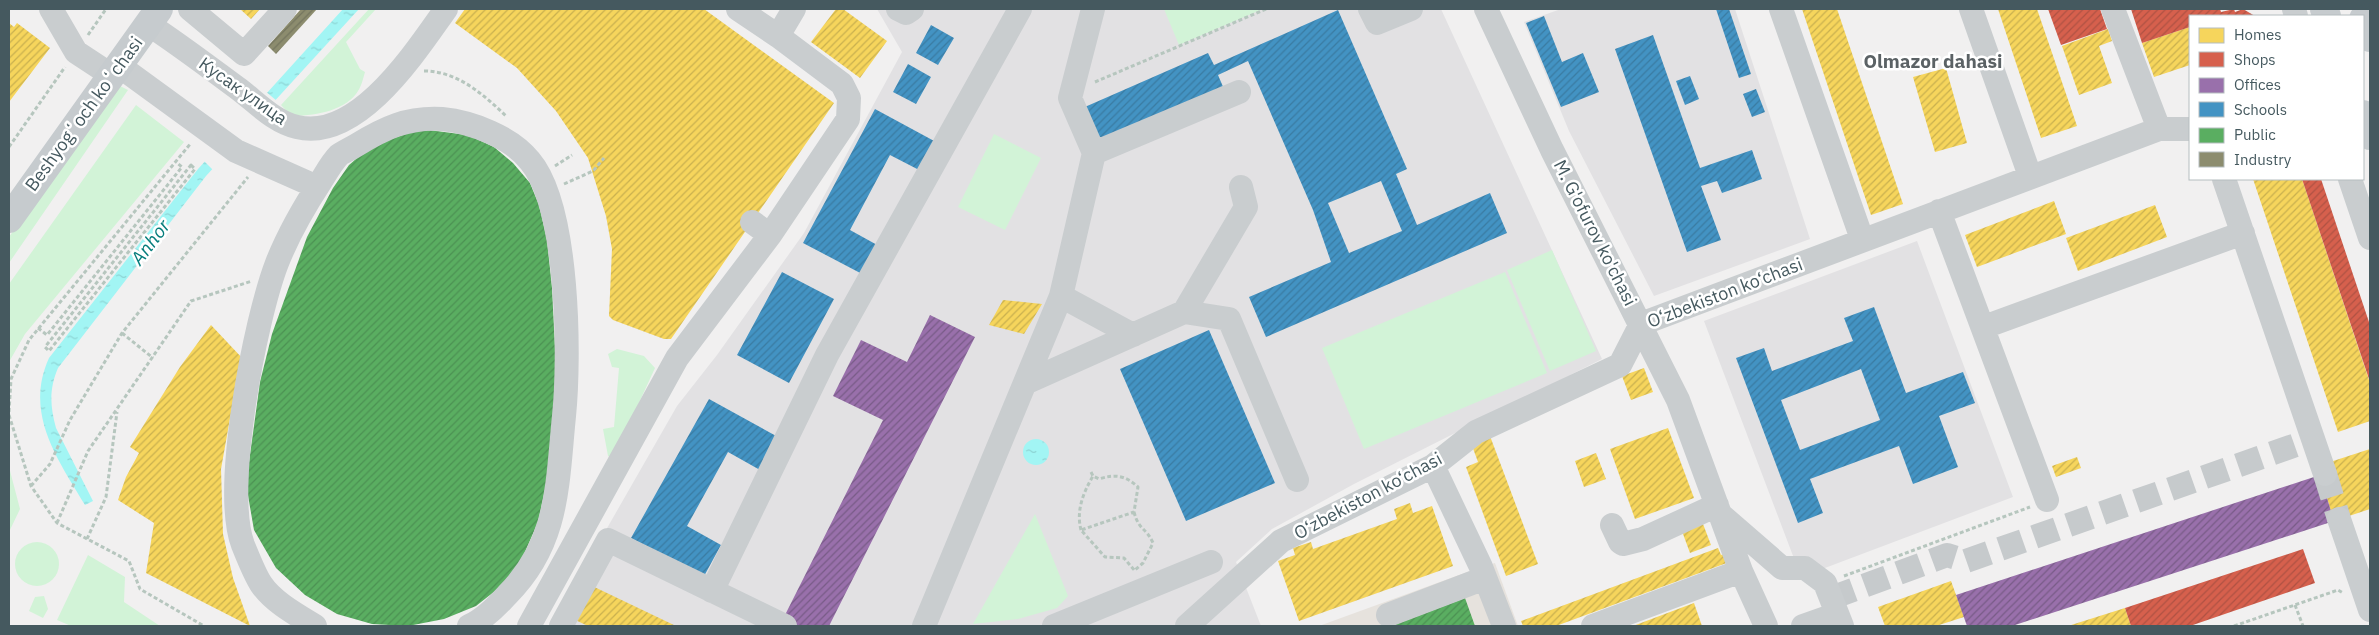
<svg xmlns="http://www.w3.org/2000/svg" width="2379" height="635" font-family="'IBM Plex Sans',sans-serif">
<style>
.commercial{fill:#e6e2dd}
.education{fill:#e2e1e3}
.green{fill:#d2f3d7}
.water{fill:url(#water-ripples)}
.pier{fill:#f1f0f0}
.homes{fill:url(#homes-hatch)}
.shops{fill:url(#shops-hatch)}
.offices{fill:url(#offices-hatch)}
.schools{fill:url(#schools-hatch);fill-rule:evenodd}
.public{fill:url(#public-hatch)}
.industry{fill:url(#industry-hatch)}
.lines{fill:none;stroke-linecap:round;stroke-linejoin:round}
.minor-tunnel{stroke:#c6cacc;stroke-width:24;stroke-dasharray:24 12;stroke-linecap:butt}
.path{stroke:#b6c6be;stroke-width:3;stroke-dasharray:4 2.5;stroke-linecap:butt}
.minor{stroke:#c9cdcf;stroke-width:24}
.major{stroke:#c6cbce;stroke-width:28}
.labels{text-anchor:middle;stroke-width:5;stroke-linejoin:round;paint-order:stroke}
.street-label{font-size:18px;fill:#45595f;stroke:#fff}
.neighbourhood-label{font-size:19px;font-weight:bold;fill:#5b6265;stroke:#fff}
.water-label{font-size:19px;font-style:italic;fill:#067d7c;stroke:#fff}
</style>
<defs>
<pattern id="water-ripples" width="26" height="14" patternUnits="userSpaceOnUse" patternTransform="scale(1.25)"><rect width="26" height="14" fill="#a2f5f4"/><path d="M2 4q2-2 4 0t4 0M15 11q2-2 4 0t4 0" fill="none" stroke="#8dd4d4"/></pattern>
<pattern id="homes-hatch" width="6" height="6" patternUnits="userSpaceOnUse" patternTransform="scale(1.25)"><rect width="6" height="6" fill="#f6d55c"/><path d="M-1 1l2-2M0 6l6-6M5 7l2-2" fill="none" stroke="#c9b04f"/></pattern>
<pattern id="shops-hatch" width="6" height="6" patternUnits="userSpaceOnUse" patternTransform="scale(1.25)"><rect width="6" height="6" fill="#d6604d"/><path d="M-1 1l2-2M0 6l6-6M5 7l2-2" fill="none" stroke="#af5243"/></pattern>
<pattern id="offices-hatch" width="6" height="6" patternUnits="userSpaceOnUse" patternTransform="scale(1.25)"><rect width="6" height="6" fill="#9970ab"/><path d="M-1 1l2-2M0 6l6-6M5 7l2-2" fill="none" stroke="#785b87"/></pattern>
<pattern id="schools-hatch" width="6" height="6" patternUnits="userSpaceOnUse" patternTransform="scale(1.25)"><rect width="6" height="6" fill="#4393c3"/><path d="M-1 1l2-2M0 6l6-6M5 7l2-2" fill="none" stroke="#3a7ba2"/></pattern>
<pattern id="public-hatch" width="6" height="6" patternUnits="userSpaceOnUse" patternTransform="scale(1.25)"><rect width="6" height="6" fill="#5aae61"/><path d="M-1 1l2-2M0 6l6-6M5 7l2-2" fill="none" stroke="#4c9153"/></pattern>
<pattern id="industry-hatch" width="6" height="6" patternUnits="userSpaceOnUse" patternTransform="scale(1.25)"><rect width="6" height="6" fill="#8c8c6e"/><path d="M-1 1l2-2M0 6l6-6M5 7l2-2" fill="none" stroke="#74755e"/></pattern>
</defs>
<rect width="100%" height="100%" fill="#f1f0f0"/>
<path class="commercial" d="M1495 563 1518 626H1319L1481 567Z"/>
<path class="education" d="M877 9H1441L1602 359 1354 484 1272 529 1236 562 1261 626H551L677 406 717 355 804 233 902 52Z
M1561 9H1735L1810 239 1654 296 1569 131 1524 22Z
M1917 241 2013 497 1801 577 1704 321Z"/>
<path class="green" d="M369 9H376L346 42 360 69 365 72C363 79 361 88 356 94 342 112 312 116 291 116L281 105Z
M1164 9H1263L1179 45Z
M120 86 128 90 9 263V237L109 91Z
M136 105 184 142 25 334 9 362V284Z
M994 134 1041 158 1005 230 958 207Z
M1552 250 1596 351 1550 371 1507 270Z
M1505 272 1547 373 1364 449 1322 348Z
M617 349 644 356 655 368 613 459 608 456 603 429 614 427 619 368 612 367 608 354Z
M9 467 20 509 9 532Z
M1035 514 1068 596 1057 608 1018 619 973 624Z
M15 564a22 22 0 1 1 44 0a22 22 0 1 1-44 0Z
M88 555 125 577 124 602 160 626H71L57 620Z
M44 596 48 609 43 618 29 611 35 597Z"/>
<path class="water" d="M343 9H359L206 176 58 368C49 389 50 406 56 428L93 501 85 505C57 458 24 413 49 358L198 169Z
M1023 452a13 13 0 1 1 26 0a13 13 0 1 1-26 0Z"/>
<path class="pier" d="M265 91 277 101 214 171 203 160Z"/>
<path class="homes" d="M240 9H260L251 19Z
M465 9H704L834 103 671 339H664L613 320 609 316 612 249 606 216 588 158 556 111 517 68 455 23Z
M836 9H843L887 41 860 78 811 42Z
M1802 9H1837L1903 204 1871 215Z
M1998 9H2037L2077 126 2041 138Z
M9 23 14 27 17 23 50 48 9 102Z
M2190 27V65L2154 77 2142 43Z
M2108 29 2112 41 2099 46 2112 83 2079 95 2062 46Z
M1946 68 1967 143 1935 152 1913 77Z
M2253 179H2302L2370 383V421L2338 432Z
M2054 201 2066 234 1977 267 1965 235Z
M2155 205 2167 237 2078 271 2066 238Z
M1003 300 1042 304 1024 334 989 325Z
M211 325 244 360 234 396 221 469 223 534 233 578 250 626 146 573 154 523 118 500 126 477 139 453 130 447 180 367Z
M1644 368 1653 392 1631 400 1622 376Z
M1668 428 1694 498 1635 519 1610 449Z
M1490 436 1538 564 1506 576 1466 467 1478 462 1471 443Z
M2370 449V509L2334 521 2320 475 2324 464Z
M1596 453 1606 479 1584 487 1575 461Z
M2077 457 2081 468 2056 477 2052 466Z
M1410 503 1413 513 1432 506 1453 566 1299 621 1278 561 1295 555 1293 548 1311 542 1313 549 1397 519 1394 509Z
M1700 516 1711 545 1690 553 1679 523Z
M1718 548 1721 555 1729 552 1732 561 1556 626H1523L1521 621Z
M1951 581 1964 617 1936 626H1885L1878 607Z
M586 583 676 626H588L569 617Z
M1694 603 1702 626H1633Z
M2125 608 2131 626H2068Z"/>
<path class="shops" d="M2048 9H2100L2107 29 2061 45Z
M2131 9H2220L2221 12 2234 9 2235 12 2243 9 2255 16H2190V27L2142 43Z
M2302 179H2321L2370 325V382Z
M2303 549 2315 583 2190 626H2131L2125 608Z"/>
<path class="offices" d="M930 315 975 337 829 626H794L782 621 883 420 833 396 861 340 907 362Z
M2320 475 2334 521 2012 626H1967L1956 595Z"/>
<path class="schools" d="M1716 9H1729L1751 74 1739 78Z
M1338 10 1407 169 1396 174 1417 225 1490 193 1507 233 1266 337 1249 297 1331 262 1313 210 1248 61 1218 75 1224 89 1094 146 1078 110 1208 53 1214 65ZM1381 181 1402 231 1349 253 1328 203Z
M1544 16 1562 62 1583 53 1599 92 1561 107 1526 23Z
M931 25 954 38 938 65 916 53Z
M1653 35 1700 168 1752 150 1762 179 1722 193 1717 181 1701 186 1721 240 1687 252 1615 49Z
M908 64 931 77 916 104 893 92Z
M1690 76 1699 99 1685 105 1676 81Z
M1756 89 1765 112 1752 117 1743 94Z
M875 109 936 142 921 171 890 155 850 230 879 246 864 275 803 243Z
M782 272 834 299 789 383 737 355Z
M1874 307 1906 393 1963 372 1975 403 1939 416 1958 467 1913 484 1899 446 1810 479 1823 513 1798 523 1736 358 1764 348 1772 371 1853 341 1844 318ZM1861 369 1880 420 1800 450 1781 400Z
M1209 330 1275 483 1186 521 1120 369Z
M709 399 778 437 760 470 728 452 687 526 721 545 703 578 631 538Z"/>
<path class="public" d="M420 129 468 135 494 147 513 163 530 183 539 205 547 240 552 288 557 388 547 480 538 522 522 559 504 584 476 606 444 619 408 626 372 624 337 614 305 595 276 568 254 530 246 484 260 382 272 334 307 237 333 188 349 165 371 146Z
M1465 598 1475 626H1391Z"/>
<path class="industry" d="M301 9H317L276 54 268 46Z"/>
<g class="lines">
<path class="minor-tunnel" d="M2325 474 2339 519
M1831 598 1947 555 1966 561 2313 439"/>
<path class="path" d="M88 35 106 9
M424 71C457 71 483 94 506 116
M1095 82 1266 9
M9 147 65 67
M191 165 195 169 49 351 45 347Z
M555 166 572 155
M564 184 593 171 604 158
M38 328 47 335 182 167 176 162
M122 333 153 358
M9 412 11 379 29 340 191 143
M9 415 31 486 57 523 129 561 140 589 204 626
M1091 472 1093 476 1099 479C1115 474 1125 475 1138 487L1134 512 1081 530 1105 557 1124 558 1135 571
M31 486 50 464 70 420 122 333 248 177
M1134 512C1139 531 1146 527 1153 543L1143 563 1135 570
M57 523 88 451 191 301 252 281
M1081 530C1076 511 1083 493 1093 476
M87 539 106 497 117 412
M1844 576 2030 507
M2295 605 2303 626
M2234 626 2338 590 2343 593"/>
<path class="minor" d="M51 9 76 52 111 75
M190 9 244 54 285 9
M738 9 778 36 794 9
M898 9 906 13 912 9
M1370 9 1377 23 1411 9
M1486 9 1552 150 1678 400 1741 571 1766 626
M1781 9 1862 239
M1971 9 2030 176
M2113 9 2159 129
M2294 9 2296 16
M148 24C180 45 210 68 240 90 258 104 275 122 297 127 358 142 416 51 446 9
M118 65 236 151 317 187
M1094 153 1239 92
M2224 179 2325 474
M2350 179 2370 238
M1939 211 2047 500
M770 235 848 119 849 98 842 84 778 36
M1061 296 1133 335
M1184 312 1246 207 1241 187
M1984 327 2243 233
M1025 383 1184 312 1229 319 1297 480
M1433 466 1481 567 1504 626
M1721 515 1782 568H1805L1825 583 1842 626
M2339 519 2370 610
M1612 525 1620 542 1623 544 1643 539 1717 505
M712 591 827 355 1020 9
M1388 615 1485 578
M315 626C297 615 273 602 261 584 254 573 248 557 243 545 222 490 255 320 277 263 288 235 304 207 321 181 326 173 332 162 339 155 343 152 350 149 355 146 384 128 407 117 442 119 472 122 511 137 530 161 569 207 570 357 564 416 557 485 559 543 507 595 497 606 483 620 469 626
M529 626 677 358 770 235 752 222
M561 626 608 540 785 626
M924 626 1061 296 1094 153 1070 98 1093 9
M1054 626 1211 562
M1187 626 1281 541 1433 466 1476 432 1620 365 1641 324 2159 129H2190
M1593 626 1741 571
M1803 626 1837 614"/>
<path class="major" d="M2324 9 2327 16
M2363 19 2370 38
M2363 114 2370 136
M9 219 159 9"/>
</g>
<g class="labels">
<g class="street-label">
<text transform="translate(243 91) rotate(35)" y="6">Кусак улица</text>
<text transform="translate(84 114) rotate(-54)" y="6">Beshyogʻoch koʻchasi</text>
<text transform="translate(1595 233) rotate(63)" y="6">M. G'ofurov ko'chasi</text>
<text transform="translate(1725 293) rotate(-21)" y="6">O‘zbekiston ko‘chasi</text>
<text transform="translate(1368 496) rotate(-28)" y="6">O‘zbekiston ko‘chasi</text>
</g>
<g class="neighbourhood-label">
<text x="1933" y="68">Olmazor dahasi</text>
</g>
<g class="water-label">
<text transform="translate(150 242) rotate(-53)" y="7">Anhor</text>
</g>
</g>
<rect width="2379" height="635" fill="none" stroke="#45595f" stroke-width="20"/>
<rect x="2189" y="15" width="175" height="165" fill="#ffffff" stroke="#b5bdbf"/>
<rect x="2199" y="28" width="25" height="15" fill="#f6d55c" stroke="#b5bdbf"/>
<text x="2234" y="40" font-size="15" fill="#45595f">Homes</text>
<rect x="2199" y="52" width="25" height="15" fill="#d6604d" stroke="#b5bdbf"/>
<text x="2234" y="65" font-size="15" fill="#45595f">Shops</text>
<rect x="2199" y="78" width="25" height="15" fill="#9970ab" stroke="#b5bdbf"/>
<text x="2234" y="90" font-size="15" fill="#45595f">Offices</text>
<rect x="2199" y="102" width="25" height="15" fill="#4393c3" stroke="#b5bdbf"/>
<text x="2234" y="115" font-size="15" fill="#45595f">Schools</text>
<rect x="2199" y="128" width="25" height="15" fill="#5aae61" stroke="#b5bdbf"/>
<text x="2234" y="140" font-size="15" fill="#45595f">Public</text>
<rect x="2199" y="152" width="25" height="15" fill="#8c8c6e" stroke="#b5bdbf"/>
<text x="2234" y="165" font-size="15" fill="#45595f">Industry</text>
</svg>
